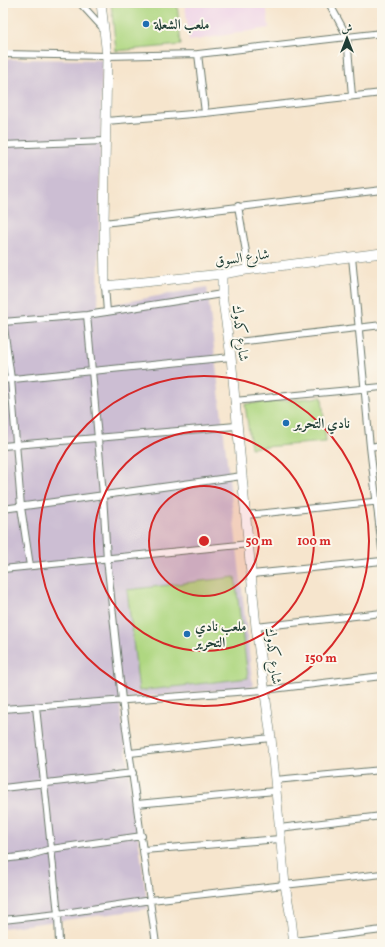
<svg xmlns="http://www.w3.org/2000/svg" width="385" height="947" font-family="Vollkorn,Amiri,serif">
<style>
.built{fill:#eed0e7}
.industrial{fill:#ccbed3}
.green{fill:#afd781;stroke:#678a5a}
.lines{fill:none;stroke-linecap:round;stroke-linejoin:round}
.street-casing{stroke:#6a786a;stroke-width:8}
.secondary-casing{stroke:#6a786a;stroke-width:10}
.street{stroke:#fff;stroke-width:6}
.secondary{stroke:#fff;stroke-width:9}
.ring{fill:none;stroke:#d62828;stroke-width:2}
.poi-dot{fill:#1f6fb2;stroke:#fbf7ec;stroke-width:1.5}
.labels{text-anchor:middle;stroke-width:4;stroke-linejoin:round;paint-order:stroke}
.poi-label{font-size:14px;font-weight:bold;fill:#1f3d34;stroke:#fbf7ec;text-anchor:start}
.street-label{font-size:14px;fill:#1f3d34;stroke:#fbf7ec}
.centre{fill:#d62828;stroke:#fbf7ec;stroke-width:2}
.ring-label{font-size:12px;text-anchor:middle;font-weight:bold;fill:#d62828;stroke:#fbf7ec;stroke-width:4;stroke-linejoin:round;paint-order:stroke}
</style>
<rect width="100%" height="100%" fill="#fbf7ec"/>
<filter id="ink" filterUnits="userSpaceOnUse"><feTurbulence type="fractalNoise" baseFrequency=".025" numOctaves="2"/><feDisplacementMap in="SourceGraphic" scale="8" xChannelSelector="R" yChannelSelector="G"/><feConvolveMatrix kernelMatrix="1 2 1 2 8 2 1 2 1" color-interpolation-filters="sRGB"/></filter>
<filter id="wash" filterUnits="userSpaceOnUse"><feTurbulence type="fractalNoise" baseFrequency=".012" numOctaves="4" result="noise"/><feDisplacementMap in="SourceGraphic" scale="16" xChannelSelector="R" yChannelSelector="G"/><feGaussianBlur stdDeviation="0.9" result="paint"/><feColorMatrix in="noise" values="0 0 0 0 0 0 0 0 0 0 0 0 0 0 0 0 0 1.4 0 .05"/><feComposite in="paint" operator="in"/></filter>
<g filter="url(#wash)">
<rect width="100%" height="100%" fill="#f6e5cd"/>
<path class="built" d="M185 3H266L269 28 189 41Z"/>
<path class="industrial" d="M3 59 102 60 98 307 207 287 253 687 119 699 148 909 3 928Z"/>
<path class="green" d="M111 3H177L181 45 116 51Z
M322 397 326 442 251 448 245 404Z
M235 577 248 678 139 691 127 590Z"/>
</g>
<g filter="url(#ink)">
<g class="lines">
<g class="street-casing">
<path id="street" d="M80 3 103 28
M329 3 347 36 352 96
M3 54 107 56 198 54 382 33
M198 54 205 113
M106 121 205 113 382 93
M3 145 105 141
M238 206 246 252V270
M104 223 382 190
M352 257 370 447 382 549
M105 286 107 312
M87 315 103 495 107 559 122 700 156 944
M3 320 11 379 21 507 30 566
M3 322 87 315 222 294
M229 343 382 325
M3 380 231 357
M234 401 382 387
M3 446 236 426
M370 447 382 445
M3 509 242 476
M246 515 382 501
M3 569 249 544
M252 574 382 561
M256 627 382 613
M36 707 58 914 59 944
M3 709 264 690 382 676
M130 753 271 738
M275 780 382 770
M3 788 133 773
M137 804 275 791
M279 828 382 816
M144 850 280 839
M3 859 27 856 51 849 142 836
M3 920 58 914 151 900 382 874
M294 941 382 930"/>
</g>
<g class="secondary-casing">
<path id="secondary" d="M101 3 107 56 104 223 105 286 222 274 246 270 382 253
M222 274V294L231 357 256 627 271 738 285 885 291 918 294 944"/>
</g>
<use href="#street" class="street"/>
<use href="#secondary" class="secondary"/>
</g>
</g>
<circle cx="204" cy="541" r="55" fill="#d62828" fill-opacity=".12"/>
<g class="ring">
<circle cx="204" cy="541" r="55"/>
<circle cx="204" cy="541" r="110"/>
<circle cx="204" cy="541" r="165"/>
</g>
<g class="poi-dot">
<circle cx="146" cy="24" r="4"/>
<circle cx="286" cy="423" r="4"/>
<circle cx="187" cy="634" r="4"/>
</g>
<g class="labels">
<g class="poi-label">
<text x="154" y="29">ملعب الشعلة</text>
<text x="294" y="428">نادي التحرير</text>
<text x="195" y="631">ملعب نادي<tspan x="195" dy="16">التحرير</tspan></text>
</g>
<g class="street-label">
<text transform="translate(242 257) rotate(-8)" y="5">شارع السوق</text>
<text transform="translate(241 333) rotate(83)" y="5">شارع كدوك</text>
<text transform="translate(274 656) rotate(83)" y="5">شارع كدوك</text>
</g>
</g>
<circle cx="204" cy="541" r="6" class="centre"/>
<g class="ring-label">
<text x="259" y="545">50 m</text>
<text x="314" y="545">100 m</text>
<text x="321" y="662">150 m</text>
</g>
<rect width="385" height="947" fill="none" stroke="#fbf7ec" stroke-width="16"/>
<g transform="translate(347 38)" stroke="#fbf7ec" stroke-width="3" paint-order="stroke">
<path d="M0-3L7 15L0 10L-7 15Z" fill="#1f3d34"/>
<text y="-6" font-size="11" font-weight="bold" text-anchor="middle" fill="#1f3d34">ش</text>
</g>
</svg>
